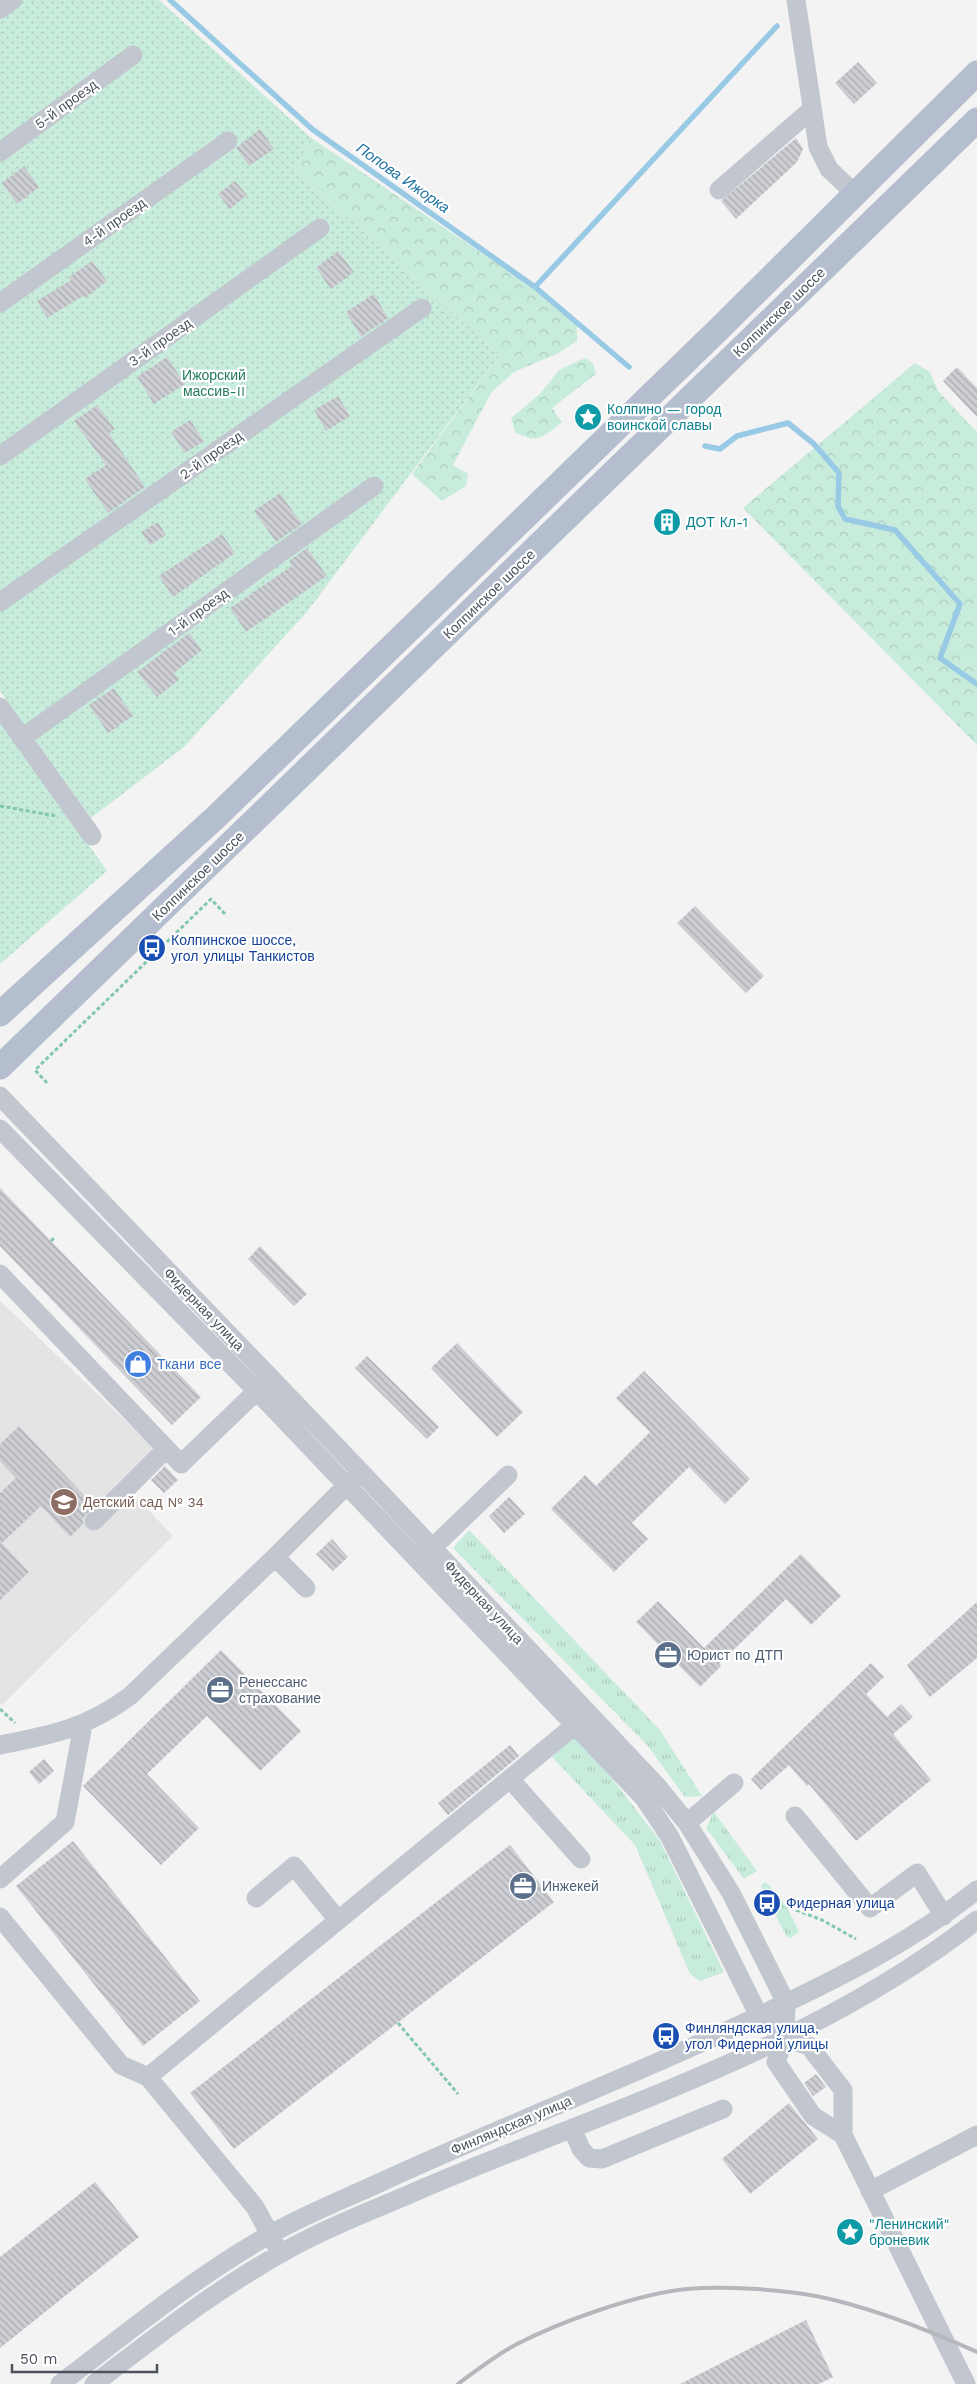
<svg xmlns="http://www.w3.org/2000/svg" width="977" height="2384" font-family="'Work Sans',sans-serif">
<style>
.education{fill:#e5e4e4}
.grass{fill:url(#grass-tufts)}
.forest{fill:url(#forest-crowns)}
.park{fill:url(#park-dots)}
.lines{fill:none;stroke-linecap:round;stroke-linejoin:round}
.stream{stroke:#98c9e5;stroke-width:5.5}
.building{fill:url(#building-back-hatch)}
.path{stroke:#82c7b0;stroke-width:3;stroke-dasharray:4 2.5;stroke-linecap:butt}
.minor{stroke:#c2c7cf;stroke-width:19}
.major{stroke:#b5bece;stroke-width:25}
.rail{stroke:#b5b7bc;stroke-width:4}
.labels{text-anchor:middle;stroke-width:4.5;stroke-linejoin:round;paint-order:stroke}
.street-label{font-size:14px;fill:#4c525e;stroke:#fff}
.park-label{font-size:14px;fill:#227a5c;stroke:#fff}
.culture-label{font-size:14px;fill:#0d838f;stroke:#fff;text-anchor:start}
.transit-label{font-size:14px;fill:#164399;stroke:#fff;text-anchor:start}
.shop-label{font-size:14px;fill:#366cbe;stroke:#fff;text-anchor:start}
.education-label{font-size:14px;fill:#785e54;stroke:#fff;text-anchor:start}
.service-label{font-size:14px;fill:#4e5e75;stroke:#fff;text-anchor:start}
.water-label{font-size:15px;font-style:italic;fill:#1b70a1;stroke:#fff}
</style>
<defs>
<pattern id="grass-tufts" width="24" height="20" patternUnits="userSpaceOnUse" patternTransform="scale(1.25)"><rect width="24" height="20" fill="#c7ecdb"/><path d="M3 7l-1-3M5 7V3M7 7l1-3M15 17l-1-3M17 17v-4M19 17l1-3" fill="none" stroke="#adccbe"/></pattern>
<pattern id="forest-crowns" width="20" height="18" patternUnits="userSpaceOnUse" patternTransform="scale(1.25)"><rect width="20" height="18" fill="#c7ecdb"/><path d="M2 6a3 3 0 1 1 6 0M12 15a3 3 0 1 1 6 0" fill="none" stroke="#adccbe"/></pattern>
<pattern id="park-dots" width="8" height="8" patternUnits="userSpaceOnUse" patternTransform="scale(1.25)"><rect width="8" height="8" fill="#c7ecdb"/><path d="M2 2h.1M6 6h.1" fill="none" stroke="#adccbe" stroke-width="1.8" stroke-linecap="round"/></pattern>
<pattern id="building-back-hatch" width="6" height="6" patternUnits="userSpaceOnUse" patternTransform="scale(1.25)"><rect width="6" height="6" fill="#cdced4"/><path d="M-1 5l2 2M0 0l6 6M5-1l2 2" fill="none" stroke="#a9aaaf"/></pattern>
</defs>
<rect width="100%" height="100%" fill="#f4f3f3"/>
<path class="education" d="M0 1301 154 1448 114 1487 132 1505 138 1499 173 1536 2 1705 0 1703Z"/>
<path class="grass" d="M469 1530 660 1730 702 1796 685 1797 647 1745 453 1548Z
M577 1733 660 1841 724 1972 700 1981 690 1974 635 1845 552 1757Z
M714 1812 757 1871 744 1879 706 1828Z
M764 1882 768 1884 787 1907 799 1932 790 1938 786 1936 761 1886Z"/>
<path class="forest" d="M310 137 542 294 577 325V341L557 354 514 372 491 393 453 465 468 474 466 486 442 501 412 474 499 356 383 248 295 172Z
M585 358 593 363 596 374 552 408 562 422C545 436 537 445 515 432L511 418 540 394 559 370Z
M915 363 930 372 938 391 977 432V745L743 508Z"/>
<path class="park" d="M0 0H159L310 137 295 172 383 248 499 356 306 613 184 747 91 818 0 691Z
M0 718 107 871 0 964Z"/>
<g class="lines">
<path class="stream" d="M170 0 312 129 535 287 629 367
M535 287 777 26
M705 446 720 449 737 436 788 423 814 444 839 473 838 506 845 519 895 530 960 604 940 658 977 684"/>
</g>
<path class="building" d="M858 62 877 83 854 104 835 83Z
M260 129 274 149 249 166 236 148Z
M796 138 803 149 797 162 736 219 721 201Z
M24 166 39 187 17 204 2 183Z
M235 181 247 195 230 209 218 194Z
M338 251 354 272 331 289 316 268Z
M92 261 107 281 85 298 83 296 47 318 37 301 71 280 69 277Z
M374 294 388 318 361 337 346 312Z
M167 357 185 384 154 404 137 377Z
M957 367 977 388V417L943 381Z
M338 396 350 416 326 431 314 410Z
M97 405 115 429 109 433 145 487 108 513 85 479 106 465 74 421Z
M190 420 204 441 185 453 171 432Z
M280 493 302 524 276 542 254 511Z
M674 513 677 527 660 530 657 516Z
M158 522 166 535 150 545 141 532Z
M222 534 235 553 173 597 159 576Z
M307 548 327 576 246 632 230 608 292 566 289 561Z
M189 633 202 650 174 673 179 680 157 697 137 672Z
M114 688 133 716 108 733 89 705Z
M695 906 764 976 746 993 677 923Z
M0 1188 201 1397 172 1425 0 1246Z
M260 1246 307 1294 294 1306 248 1259Z
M457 1343 523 1412 497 1437 431 1368Z
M367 1356 439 1427 427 1439 355 1368Z
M644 1371 750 1479 725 1504 689 1467 632 1523 648 1539 614 1572 551 1509 585 1475 596 1486 650 1432 616 1398Z
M19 1426 94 1506 83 1518V1524L70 1537 41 1506 2 1543 29 1572 0 1600V1493L16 1478 0 1461V1444Z
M165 1466 178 1480 164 1493 151 1480Z
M509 1497 525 1514 504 1533 489 1516Z
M332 1539 348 1557 333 1571 316 1554Z
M801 1554 841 1596 811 1625 786 1599 719 1664 721 1666 700 1687 636 1622 658 1601 704 1648Z
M977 1602V1658L930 1697 907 1665Z
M221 1650 301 1731 260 1771 207 1716 147 1774 199 1828 161 1865 83 1786Z
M871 1663 884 1677 866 1694 887 1717 901 1704 913 1717 893 1734 931 1780 856 1841 809 1784 807 1786 789 1765 761 1790 751 1779Z
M510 1745 519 1756 448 1815 438 1803Z
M44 1759 54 1771 39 1784 29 1772Z
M73 1841 200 2001 143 2046 16 1886Z
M510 1845 554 1902 234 2149 190 2093Z
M816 2074 826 2087 813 2096 804 2083Z
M789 2103 818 2139 750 2194 722 2159Z
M95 2182 139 2237 0 2348V2257Z
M806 2320 833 2377 819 2384H680Z"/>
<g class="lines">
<path class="path" d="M0 806 56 816
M47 1083 35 1070 211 899 225 914
M51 1241 55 1237
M0 1709 15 1723
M796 1910 822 1920 856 1939
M398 2023 458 2094"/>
<path class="minor" d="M796 0 818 147 829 169 854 193
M0 9 13 0
M0 152 133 55
M719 190 811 110
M0 303 228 141
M0 456 320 228
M0 602 422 308
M0 707 92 836
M22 738 374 486
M0 1096 361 1472 658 1787 687 1823 731 1893 786 2003 785 2038 776 2062 813 2116 843 2135
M0 1129 257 1391 644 1798 670 1837 759 2016 785 2038 809 2046 843 2090V2135L966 2384
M0 1274 181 1464 266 1382
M94 1521 166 1449
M424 1556 508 1475
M275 1557 306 1588
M0 1745C52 1735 87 1728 130 1696L275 1557 356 1476
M510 1779 581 1859
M795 1816 870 1908 917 1873 944 1916
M687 1823 734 1783
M0 1879 65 1822 83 1725
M256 1898 294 1866 338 1920
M0 1917 121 2065 148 2077 255 2207 275 2244
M148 2077 575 1725
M572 2128 581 2149 589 2158 602 2159 723 2109
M870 2191 977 2135
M60 2384C128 2332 195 2277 269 2235 304 2215 342 2200 379 2183 509 2123 644 2072 773 2009 847 1974 912 1941 977 1890
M94 2384C154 2338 214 2291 280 2254 323 2229 371 2211 417 2191 608 2109 811 2050 977 1920"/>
<path class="major" d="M0 1014 216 817 721 327 977 73
M0 1067 977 120"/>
<path class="rail" d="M458 2384C477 2370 496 2355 517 2344 562 2321 637 2294 687 2289 724 2286 779 2289 816 2296 871 2307 926 2329 977 2352"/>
</g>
<defs>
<g id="sight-disc" transform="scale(1.4375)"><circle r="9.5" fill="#0f9aa8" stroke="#fff"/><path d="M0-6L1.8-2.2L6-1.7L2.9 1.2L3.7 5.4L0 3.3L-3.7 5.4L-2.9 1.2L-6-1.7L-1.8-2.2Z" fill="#fff"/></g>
<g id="building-disc" transform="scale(1.4375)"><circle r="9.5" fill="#0f9aa8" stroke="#fff"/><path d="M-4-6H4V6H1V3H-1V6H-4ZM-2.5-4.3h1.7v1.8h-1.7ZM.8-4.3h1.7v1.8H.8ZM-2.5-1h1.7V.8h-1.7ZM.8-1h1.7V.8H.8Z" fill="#fff"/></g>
<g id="bus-disc" transform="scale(1.4375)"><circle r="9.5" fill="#1a4fb4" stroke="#fff"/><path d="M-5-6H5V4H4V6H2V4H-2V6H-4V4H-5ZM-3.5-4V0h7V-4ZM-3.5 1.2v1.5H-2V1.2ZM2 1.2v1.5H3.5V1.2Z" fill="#fff"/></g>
<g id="shop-disc" transform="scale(1.4375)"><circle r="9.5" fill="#3f7fe0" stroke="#fff"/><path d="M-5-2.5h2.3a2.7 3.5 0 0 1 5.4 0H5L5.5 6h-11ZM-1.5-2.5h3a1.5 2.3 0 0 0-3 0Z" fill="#fff"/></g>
<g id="school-disc" transform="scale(1.4375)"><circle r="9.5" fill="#8d6e63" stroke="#fff"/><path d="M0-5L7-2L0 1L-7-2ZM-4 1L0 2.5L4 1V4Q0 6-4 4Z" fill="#fff"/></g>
<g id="office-disc" transform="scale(1.4375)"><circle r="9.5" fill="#5c6f8a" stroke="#fff"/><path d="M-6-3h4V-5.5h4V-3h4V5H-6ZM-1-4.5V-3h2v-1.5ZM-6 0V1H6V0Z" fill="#fff"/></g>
</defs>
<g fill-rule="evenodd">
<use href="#sight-disc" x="588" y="417"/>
<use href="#building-disc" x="667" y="522"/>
<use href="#bus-disc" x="152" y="948"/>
<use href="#shop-disc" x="138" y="1364"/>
<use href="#school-disc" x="64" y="1502"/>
<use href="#office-disc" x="668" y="1655"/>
<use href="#office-disc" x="220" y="1690"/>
<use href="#office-disc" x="523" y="1886"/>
<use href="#bus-disc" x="767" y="1903"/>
<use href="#bus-disc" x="666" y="2036"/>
<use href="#sight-disc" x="850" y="2232"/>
</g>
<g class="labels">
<g class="street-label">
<text transform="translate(66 104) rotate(-36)" y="5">5-й проезд</text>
<text transform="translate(114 222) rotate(-35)" y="5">4-й проезд</text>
<text transform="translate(779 312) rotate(-44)" y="5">Колпинское шоссе</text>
<text transform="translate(160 342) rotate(-35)" y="5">3-й проезд</text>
<text transform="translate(211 455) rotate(-35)" y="5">2-й проезд</text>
<text transform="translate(489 594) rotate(-44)" y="5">Колпинское шоссе</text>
<text transform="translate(198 612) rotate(-36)" y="5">1-й проезд</text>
<text transform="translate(198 876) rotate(-44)" y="5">Колпинское шоссе</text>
<text transform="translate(204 1309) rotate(46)" y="5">Фидерная улица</text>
<text transform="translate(484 1602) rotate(47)" y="5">Фидерная улица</text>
<text transform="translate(511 2125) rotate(-23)" y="5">Финляндская улица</text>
</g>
<g class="park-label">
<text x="214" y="380">Ижорский<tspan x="214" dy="16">массив-II</tspan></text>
</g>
<g class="culture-label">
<text x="607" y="414">Колпино — город<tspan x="607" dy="16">воинской славы</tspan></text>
<text x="686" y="527">ДОТ Кл-1</text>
<text x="869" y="2229">"Ленинский"<tspan x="869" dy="16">броневик</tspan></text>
</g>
<g class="transit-label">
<text x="171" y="945">Колпинское шоссе,<tspan x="171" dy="16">угол улицы Танкистов</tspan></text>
<text x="786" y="1908">Фидерная улица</text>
<text x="685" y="2033">Финляндская улица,<tspan x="685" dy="16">угол Фидерной улицы</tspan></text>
</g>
<g class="shop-label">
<text x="157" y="1369">Ткани все</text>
</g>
<g class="education-label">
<text x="83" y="1507">Детский сад № 34</text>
</g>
<g class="service-label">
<text x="687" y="1660">Юрист по ДТП</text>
<text x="239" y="1687">Ренессанс<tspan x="239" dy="16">страхование</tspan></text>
<text x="542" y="1891">Инжекей</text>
</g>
<g class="water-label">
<text transform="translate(403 178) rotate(35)" y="5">Попова Ижорка</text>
</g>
</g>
<path d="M12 2364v8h145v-8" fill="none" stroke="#4c525e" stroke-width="2.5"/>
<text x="20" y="2364" font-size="15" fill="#4c525e" stroke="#ffffff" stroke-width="4" paint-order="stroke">50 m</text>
</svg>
